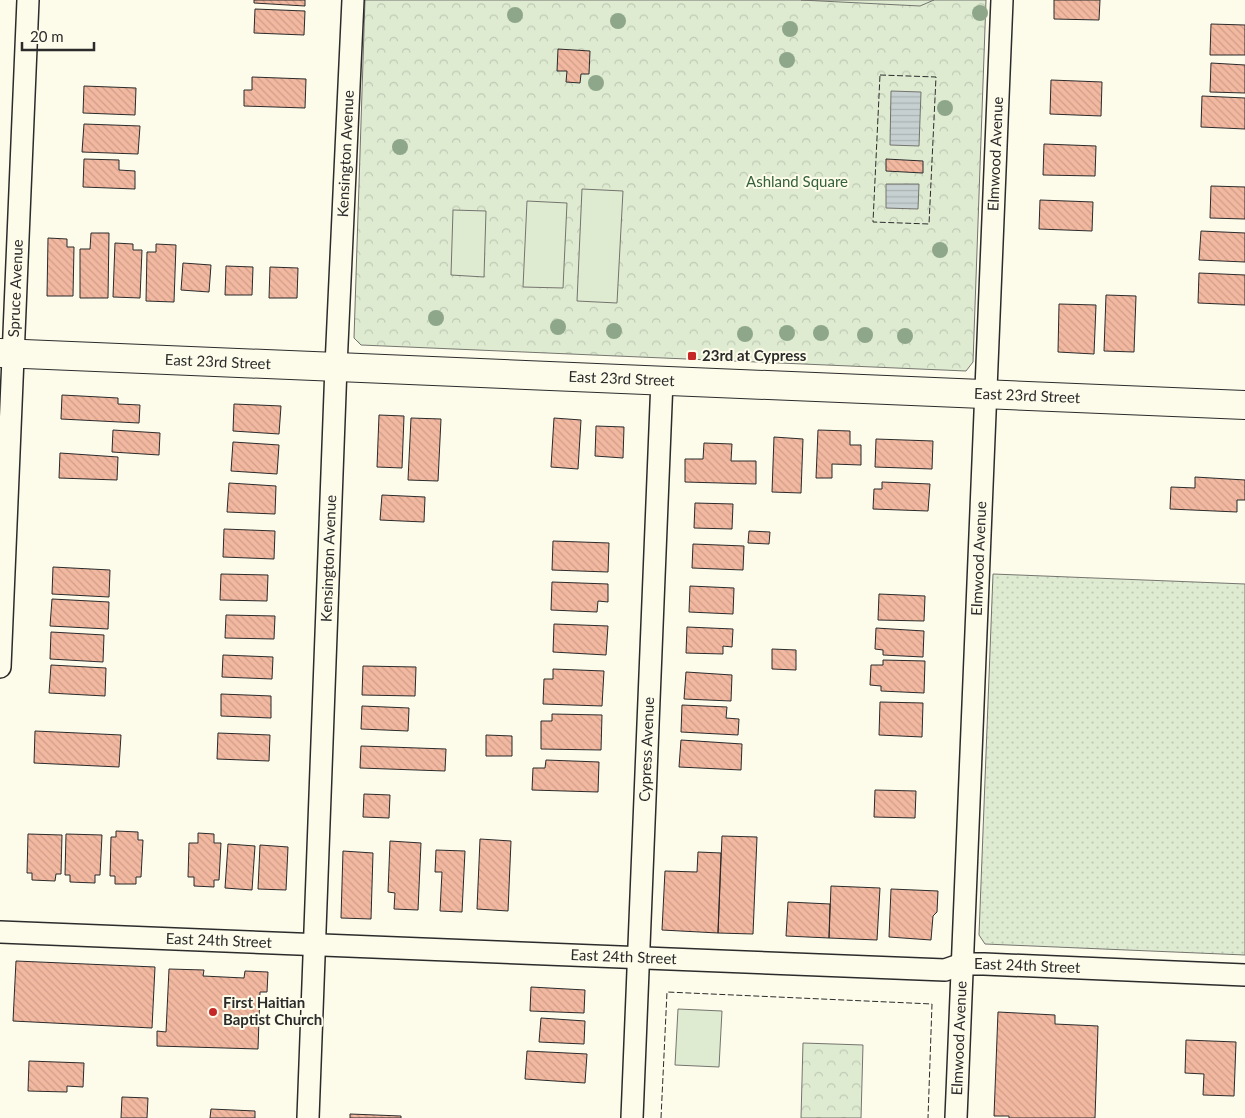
<svg xmlns="http://www.w3.org/2000/svg" width="1245" height="1118" font-family="Lato,sans-serif">
<style>
.grass{fill:url(#grass-dots);stroke:#74746e}
.forest{fill:url(#forest-crowns);stroke:#74746e}
.garden{fill:#deebd1;stroke:#74746e}
.water{fill:url(#water-rules);stroke:#74746e}
.building{fill:url(#building-back-hatch);stroke:#2b2b2b}
.lines{fill:none;stroke-linecap:round;stroke-linejoin:round}
.street-casing{stroke:#2b2b2b;stroke-width:24}
.secondary-casing{stroke:#2b2b2b;stroke-width:30}
.street{stroke:#fdfbea;stroke-width:21}
.secondary{stroke:#fdfbea;stroke-width:28}
.fence{stroke:#2b2b2b;stroke-width:1;stroke-dasharray:6 2.5;stroke-linecap:butt}
.tree{fill:#8ea78a}
.poi-dot{fill:#c62828;stroke:#fdfbea;stroke-width:2}
.labels{text-anchor:middle;stroke-width:4;stroke-linejoin:round;paint-order:stroke}
.street-label{font-size:15px;fill:#2b2b2b;stroke:#fdfbea}
.park-label{font-size:15px;fill:#34623c;stroke:#fdfbea}
.poi-label{font-size:15px;font-weight:bold;fill:#2b2b2b;stroke:#fdfbea;text-anchor:start}
</style>
<defs>
<pattern id="grass-dots" width="8" height="8" patternUnits="userSpaceOnUse" patternTransform="scale(1.25)"><rect width="8" height="8" fill="#deebd1"/><path d="M2 2h.1M6 6h.1" fill="none" stroke="#bfcab4" stroke-width="1.8" stroke-linecap="round"/></pattern>
<pattern id="forest-crowns" width="20" height="18" patternUnits="userSpaceOnUse" patternTransform="scale(1.25)"><rect width="20" height="18" fill="#deebd1"/><path d="M2 6a3 3 0 1 1 6 0M12 15a3 3 0 1 1 6 0" fill="none" stroke="#bfcab4"/></pattern>
<pattern id="water-rules" width="6" height="5" patternUnits="userSpaceOnUse" patternTransform="scale(1.25)"><rect width="6" height="5" fill="#c7d0d0"/><path d="M0 2.5h6" fill="none" stroke="#abb3b3"/></pattern>
<pattern id="building-back-hatch" width="6" height="6" patternUnits="userSpaceOnUse" patternTransform="scale(1.25)"><rect width="6" height="6" fill="#f2b8a0"/><path d="M-1 5l2 2M0 0l6 6M5-1l2 2" fill="none" stroke="#d09e8a"/></pattern>
</defs>
<rect width="100%" height="100%" fill="#fdfbea"/>
<path class="grass" d="M993 574 1245 584V955L985 944 979 935Z"/>
<path class="forest" d="M365 0H986L973 362 966 371 361 345 354 338Z
M803 1043 863 1045 861 1118H801Z"/>
<path class="garden" d="M801 0H934L920 6Z
M582 189 623 191 617 303 577 301Z
M527 201 567 203 563 288 523 287Z
M453 210 486 211 484 277 451 275Z
M678 1009 722 1011 719 1067 675 1065Z"/>
<path class="water" d="M891 91 921 92 919 146 890 145Z
M886 184H919L918 209 886 208Z"/>
<path class="building" d="M254 0H305V6L254 3Z
M1054 0H1100L1099 20 1054 19Z
M255 9 305 11 304 35 254 33Z
M1211 24 1245 25V55H1210Z
M558 49 590 51 589 74H581L580 83 566 82 567 71H557Z
M1211 63 1245 65V93L1210 92Z
M252 77 306 79 305 108 244 106V90H252Z
M1051 80 1102 82 1101 116 1050 114Z
M84 86 136 88 135 115 83 113Z
M1202 96 1245 98V129L1201 127Z
M84 124 140 126 138 154 82 152Z
M1044 144 1096 146 1095 176 1043 175Z
M84 159 119 160V170L135 171V189L83 187Z
M886 159 923 161V173L886 171Z
M1211 186 1245 187V219L1210 218Z
M1040 200 1093 202 1092 231 1039 229Z
M1201 231 1245 233V262L1199 260Z
M91 233H109L108 298H80V249H90Z
M48 238 67 239V247H74L73 296H47Z
M115 243 133 244V250H142L140 298 113 297Z
M156 244 176 245 174 302 146 301 147 252H156Z
M183 263 211 265 209 292 181 290Z
M226 266 253 267 252 295H225Z
M270 267 298 268 297 298H269Z
M1199 273 1245 275V305L1198 303Z
M1106 295 1136 296 1134 352 1104 351Z
M1059 304 1096 305 1094 354 1058 352Z
M62 395 118 398V404L140 405 139 423 61 419Z
M234 404 281 406 279 434 233 431Z
M379 415 404 416 402 468 377 467Z
M411 418 441 419 438 481 408 480Z
M554 418 581 420 578 469 551 467Z
M596 426 624 427 623 458 595 456Z
M113 430 160 433 159 455 112 452Z
M818 430 850 431V445H861V465L832 464V478H816Z
M774 437 803 439 801 493 772 492Z
M876 439 933 441 932 469 875 467Z
M233 442 279 445 277 474 231 471Z
M704 443 732 444 731 461H756V484L685 482V459H703Z
M60 453 118 457 117 480 59 478Z
M1195 477 1245 480V500H1237V512L1170 509 1171 487 1195 488Z
M882 482 930 484 928 511 873 509 874 489H882Z
M229 483 276 486 275 514 227 512Z
M382 495 425 497 424 522 380 520Z
M695 503 733 504 732 529 694 528Z
M224 529 275 531 274 559 223 557Z
M749 531 770 532 769 544 748 543Z
M553 541 609 543 608 572 552 570Z
M693 544 744 546 743 570 692 568Z
M53 567 110 570 109 597 52 594Z
M221 574 268 575 267 601 220 600Z
M552 582 608 584V602L598 601 597 612 551 610Z
M690 586 734 588 733 614 689 612Z
M879 594 925 596 924 621 878 620Z
M52 599 109 602 108 629 50 626Z
M226 615 275 616 274 639 225 638Z
M554 624 608 626 606 655 553 652Z
M687 627 733 629 732 647 723 646V654L686 653Z
M876 628 924 631 923 657 883 655V650L875 649Z
M51 632 104 635 103 662 50 659Z
M772 649 796 650V670L772 669Z
M223 655 273 657 272 679 222 677Z
M883 660 925 661 924 693 881 691V686L870 685 871 665H883Z
M51 665 106 668 105 696 49 693Z
M363 666 416 667 415 696 362 695Z
M553 669 604 671 602 706 543 704 544 679H553Z
M686 672 732 675 731 701 684 699Z
M221 694 271 696V718L221 716Z
M880 702 923 703 922 737 879 735Z
M682 705 727 707 726 718 739 719 738 735 681 732Z
M362 706 409 708 408 731 361 729Z
M552 714 602 715 601 750 541 749V721H552Z
M35 731 121 735 119 767 34 763Z
M218 733 270 735 269 761 217 759Z
M486 735 512 736V756H486Z
M681 740 742 744 741 770 679 767Z
M361 746 446 749 445 771 360 768Z
M546 760 599 762 598 792 532 790 533 768H545Z
M875 790 916 791 915 818 874 817Z
M364 794 390 795 389 818 363 817Z
M116 831 138 832V840H143L141 877H136V884H115V876H110L111 837H116Z
M198 833 214 834V843H221L219 880H214V887L194 886V877H188L189 843H198Z
M28 834 62 835 61 874H56L55 881 32 880V873H27Z
M66 834 102 835 100 875H95V883L70 882V875H65Z
M722 836 757 837 753 934 718 933Z
M480 839 511 841 508 911 477 909Z
M390 841 421 843 418 910 394 909 395 893 388 892Z
M228 844 255 846 252 890 225 888Z
M260 845 288 847 286 890 258 889Z
M436 850 465 851 462 912 440 911 442 872H435Z
M343 851 373 853 371 919 341 918Z
M698 852 721 853 718 933 662 930 665 871 697 872Z
M831 886 880 888 877 940 829 938Z
M891 889 938 891 937 912 933 916 931 940 889 937Z
M788 902 830 904 829 938 786 936Z
M16 961 155 967 152 1028 13 1021Z
M169 969 204 970 203 976 244 978 245 971 268 972 267 992H260L258 1049 157 1046V1031L166 1032Z
M531 987 585 990 584 1013 530 1011Z
M998 1012 1055 1015V1024L1098 1026 1095 1118H1009V1116H994Z
M541 1018 585 1021 584 1044 539 1042Z
M1186 1040 1236 1042 1234 1096 1203 1095 1204 1074 1185 1073Z
M527 1051 587 1054 585 1083 525 1079Z
M29 1061 84 1063 83 1087 67 1086V1092L28 1091Z
M122 1097 148 1098 147 1118H121Z
M211 1109 255 1111V1118H210Z
M350 1114 401 1116V1118H350Z"/>
<g class="lines">
<g class="street-casing">
<g id="street">
<path id="s1" d="M0 667 28 0"/>
<path id="s2" d="M0 932 945 970 962 964H984L1245 975"/>
<path id="s3" d="M308 1118 336 366 353 0"/>
<path id="s4" d="M632 1118 662 380"/>
<path id="s5" d="M956 1118 1002 0"/>
</g>
</g>
<g class="secondary-casing">
<g id="secondary">
<path id="s6" d="M0 353 1245 405"/>
</g>
</g>
<use href="#street" class="street"/>
<use href="#secondary" class="secondary"/>
<path class="fence" d="M880 75 936 77 929 224 873 222Z
M661 1118 667 992 932 1004 928 1118"/>
</g>
<g class="tree">
<circle cx="980" cy="13" r="8"/>
<circle cx="515" cy="15" r="8"/>
<circle cx="618" cy="21" r="8"/>
<circle cx="790" cy="29" r="8"/>
<circle cx="787" cy="60" r="8"/>
<circle cx="596" cy="83" r="8"/>
<circle cx="945" cy="108" r="8"/>
<circle cx="400" cy="147" r="8"/>
<circle cx="940" cy="250" r="8"/>
<circle cx="436" cy="318" r="8"/>
<circle cx="558" cy="327" r="8"/>
<circle cx="614" cy="331" r="8"/>
<circle cx="787" cy="333" r="8"/>
<circle cx="821" cy="333" r="8"/>
<circle cx="745" cy="334" r="8"/>
<circle cx="865" cy="335" r="8"/>
<circle cx="905" cy="336" r="8"/>
</g>
<g class="poi-dot">
<rect x="687" y="351" width="10" height="10" rx="2.5"/>
<circle cx="213" cy="1012" r="5"/>
</g>
<g class="labels">
<g class="street-label">
<text dy="5" stroke="none"><textPath href="#s3" startOffset="965">Kensington Avenue</textPath></text>
<text dy="5" stroke="none"><textPath href="#s5" startOffset="965">Elmwood Avenue</textPath></text>
<text dy="5" stroke="none"><textPath href="#s1" startOffset="379">Spruce Avenue</textPath></text>
<text dy="5" stroke="none"><textPath href="#s6" startOffset="218">East 23rd Street</textPath></text>
<text dy="5" stroke="none"><textPath href="#s6" startOffset="622">East 23rd Street</textPath></text>
<text dy="5" stroke="none"><textPath href="#s6" startOffset="1028">East 23rd Street</textPath></text>
<text dy="5" stroke="none"><textPath href="#s3" startOffset="560">Kensington Avenue</textPath></text>
<text dy="5" stroke="none"><textPath href="#s5" startOffset="560">Elmwood Avenue</textPath></text>
<text dy="5" stroke="none"><textPath href="#s4" startOffset="369">Cypress Avenue</textPath></text>
<text dy="5" stroke="none"><textPath href="#s2" startOffset="219">East 24th Street</textPath></text>
<text dy="5" stroke="none"><textPath href="#s2" startOffset="624">East 24th Street</textPath></text>
<text dy="5" stroke="none"><textPath href="#s2" startOffset="1029">East 24th Street</textPath></text>
<text dy="5" stroke="none"><textPath href="#s5" startOffset="80">Elmwood Avenue</textPath></text>
</g>
<g class="park-label">
<text x="797" y="187">Ashland Square</text>
</g>
<g class="poi-label">
<text x="702" y="361">23rd at Cypress</text>
<text x="223" y="1008">First Haitian<tspan x="223" dy="17">Baptist Church</tspan></text>
</g>
</g>
<path d="M22 42v8h72v-8" fill="none" stroke="#2b2b2b" stroke-width="2.5"/>
<text x="30" y="42" font-size="15" fill="#2b2b2b" stroke="#fdfbea" stroke-width="4" paint-order="stroke">20 m</text>
</svg>
